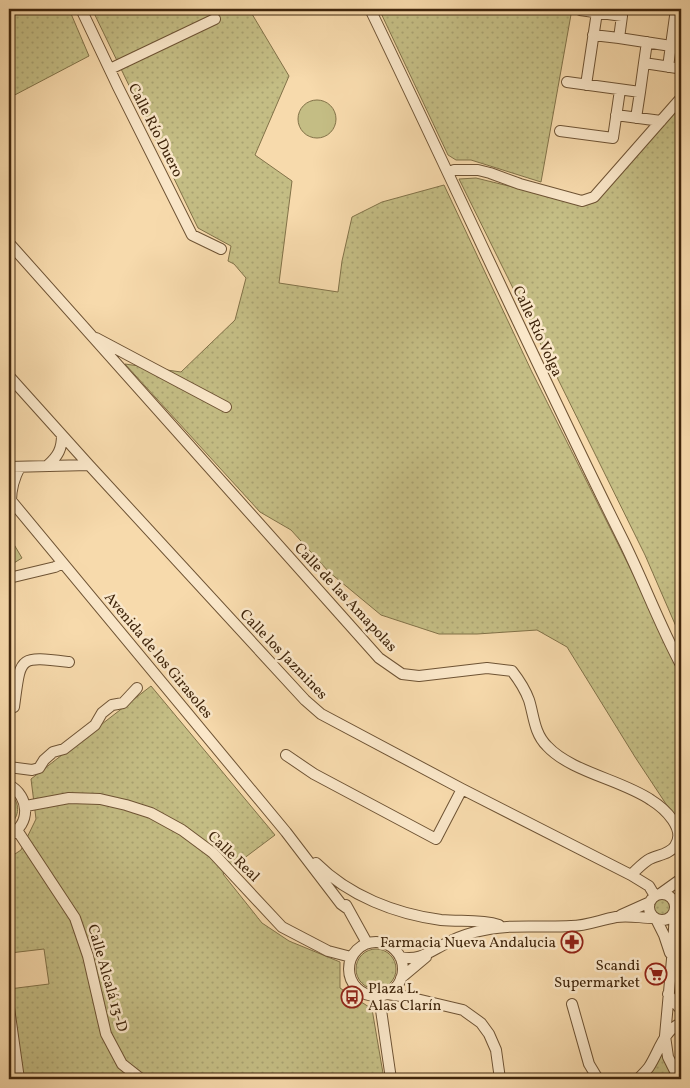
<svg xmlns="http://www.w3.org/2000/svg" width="690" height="1088" font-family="Vollkorn,serif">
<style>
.grass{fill:url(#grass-dots);stroke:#827248}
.green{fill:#c4bd84;stroke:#827248}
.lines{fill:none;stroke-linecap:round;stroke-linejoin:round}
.minor-casing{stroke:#6e5334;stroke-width:12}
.minor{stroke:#fae7c9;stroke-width:10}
.labels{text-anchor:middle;stroke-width:5;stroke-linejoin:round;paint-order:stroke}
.street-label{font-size:15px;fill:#40260c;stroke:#fae7c9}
.poi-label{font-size:15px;fill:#40260c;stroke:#fae7c9;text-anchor:end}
</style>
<defs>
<pattern id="grass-dots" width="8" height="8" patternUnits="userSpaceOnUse" patternTransform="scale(1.25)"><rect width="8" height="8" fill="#c4bd84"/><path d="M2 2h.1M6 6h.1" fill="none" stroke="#a9a271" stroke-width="1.8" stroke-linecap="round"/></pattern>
</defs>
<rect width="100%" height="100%" fill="#f7daac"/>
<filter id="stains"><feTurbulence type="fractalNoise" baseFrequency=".004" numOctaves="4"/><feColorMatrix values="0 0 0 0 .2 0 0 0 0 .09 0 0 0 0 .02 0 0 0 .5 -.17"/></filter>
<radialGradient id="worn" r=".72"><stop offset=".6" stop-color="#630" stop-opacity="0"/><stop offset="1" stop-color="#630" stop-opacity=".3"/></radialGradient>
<path class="grass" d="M9 9H69L89 56 9 98Z
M92 9H249L289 76 255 155 292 181 279 283 338 292 342 261 352 217 382 202 444 185 531 370 681 670V834L668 807 635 757 567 647 537 630 477 634H439L381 615 329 572 291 530 260 512 125 364 181 372 235 320 246 278 234 264 228 261 231 246 198 228Z
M379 9H572L541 182 471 160H456L448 155Z
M681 106V638L645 555 459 179 476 178 586 205 596 202Z
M151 686 275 835 223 874 262 923 289 941 340 962V988L372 1009 384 1079H9V989L49 984 44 949 10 953 9 947V858L21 850 36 819 31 779Z
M9 793C21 802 20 817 9 825Z
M653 907a9 9 0 1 1 18 0a9 9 0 1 1-18 0Z
M356 969a20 20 0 1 1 40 0a20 20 0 1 1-40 0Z
M664 1047 671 1072 668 1076 643 1079Z"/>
<path class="green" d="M298 119a19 19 0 1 1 38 0a19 19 0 1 1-38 0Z
M9 536 22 558 9 566Z"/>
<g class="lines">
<g class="minor-casing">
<path id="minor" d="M81 9 118 87 192 235 221 249
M370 9C455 185 535 363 622 538 643 580 659 624 681 665
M580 10 622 16 619 38 593 35
M619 38 671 46
M647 42 644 63 677 68
M668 67 676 9
M110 69 215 19
M567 82 640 92 636 118
M586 85 597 12
M640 92 644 63
M616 115 661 121
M560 131 613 138 620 90
M449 173 454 170H478L490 173 520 184 582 201 594 197 681 98
M9 243 379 658 402 674 419 676 487 668 512 671C519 680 525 689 529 700 534 716 534 733 547 746 571 772 622 780 651 800 664 808 687 829 675 846 669 855 656 855 648 860 642 864 636 870 631 875
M96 338 226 407
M9 376 89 465 305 700 321 714 462 789 631 875 649 886 655 896
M48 465C58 456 62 449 62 435
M9 467 89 465
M9 498 286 832 341 904 348 909
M11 501C11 489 14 478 20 467
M9 578 55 567 63 563
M14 707C21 656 17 656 69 662
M286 755 314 774 436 839 462 789
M9 767 32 770 39 768 44 760 53 752 64 749 95 725 102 713 112 705 123 703 137 688
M9 785C30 796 31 825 9 835
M26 806 69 798 100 799 126 805 151 813 182 830 213 853 282 927 328 951 351 957
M17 830 75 918 88 956 106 1034 122 1064 141 1079
M316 863C349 896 396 914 441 920 460 922 480 919 499 925
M649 907a13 13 0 1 1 26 0a13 13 0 1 1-26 0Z
M660 894 681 879
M346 905 367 943
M675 910 673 948 665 1036 668 1057 678 1077
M621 915 650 902
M656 919 664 935 670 953
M349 969a27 27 0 1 1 54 0a27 27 0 1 1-54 0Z
M400 957C418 961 428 953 443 945 453 939 464 935 475 932 508 923 537 928 571 926 586 926 600 920 616 917 629 915 641 918 654 918
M401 978 426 957
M387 994 408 997 463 1010 481 1023 489 1034 496 1050 500 1079
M668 994 681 1010
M379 996 391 1079
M572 1004 589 1064 598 1079
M9 1008 19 1079
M638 1079C642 1075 646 1071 649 1067 659 1052 663 1031 681 1023
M666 1079 678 1077"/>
</g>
<use href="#minor" class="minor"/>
</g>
<defs>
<g id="pharmacy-ring" transform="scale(1.125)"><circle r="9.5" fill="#fae7c9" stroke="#8f2418" stroke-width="1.5"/><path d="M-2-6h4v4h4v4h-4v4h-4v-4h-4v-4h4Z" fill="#8f2418"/></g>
<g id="supermarket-ring" transform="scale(1.125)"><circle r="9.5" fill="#fae7c9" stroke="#8f2418" stroke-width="1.5"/><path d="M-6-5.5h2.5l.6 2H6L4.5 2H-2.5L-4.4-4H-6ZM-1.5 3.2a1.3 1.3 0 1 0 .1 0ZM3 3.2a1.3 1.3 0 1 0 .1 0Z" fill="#8f2418"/></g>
<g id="bus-ring" transform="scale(1.125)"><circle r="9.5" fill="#fae7c9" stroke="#8f2418" stroke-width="1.5"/><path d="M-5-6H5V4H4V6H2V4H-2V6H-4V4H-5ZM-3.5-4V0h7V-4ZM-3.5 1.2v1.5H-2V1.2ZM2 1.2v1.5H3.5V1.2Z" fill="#8f2418"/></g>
</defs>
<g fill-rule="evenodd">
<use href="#pharmacy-ring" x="572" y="942"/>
<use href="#supermarket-ring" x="656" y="974"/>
<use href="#bus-ring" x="352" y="997"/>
</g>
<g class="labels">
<g class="street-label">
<text transform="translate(156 130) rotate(63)" y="5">Calle Río Duero</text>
<text transform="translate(538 331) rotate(65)" y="5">Calle Río Volga</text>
<text transform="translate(346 597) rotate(47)" y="5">Calle de las Amapolas</text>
<text transform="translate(284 654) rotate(46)" y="5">Calle los Jazmines</text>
<text transform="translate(159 655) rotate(50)" y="5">Avenida de los Girasoles</text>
<text transform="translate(234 856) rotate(44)" y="5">Calle Real</text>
<text transform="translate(108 978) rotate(74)" y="5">Calle Alcalá 13-D</text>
</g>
<g class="poi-label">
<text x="556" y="947">Farmacia Nueva Andalucia</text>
<text x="640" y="970">Scandi<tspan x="640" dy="17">Supermarket</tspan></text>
<text x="368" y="993" text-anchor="start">Plaza L.<tspan x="368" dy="17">Alas Clarín</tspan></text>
</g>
</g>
<rect width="690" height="1088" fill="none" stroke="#f7daac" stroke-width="30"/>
<rect x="10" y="10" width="670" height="1068" fill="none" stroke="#40260c" stroke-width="2.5"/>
<rect x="15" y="15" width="660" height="1058" fill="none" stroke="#40260c"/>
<rect width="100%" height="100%" filter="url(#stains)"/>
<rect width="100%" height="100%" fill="url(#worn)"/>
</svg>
